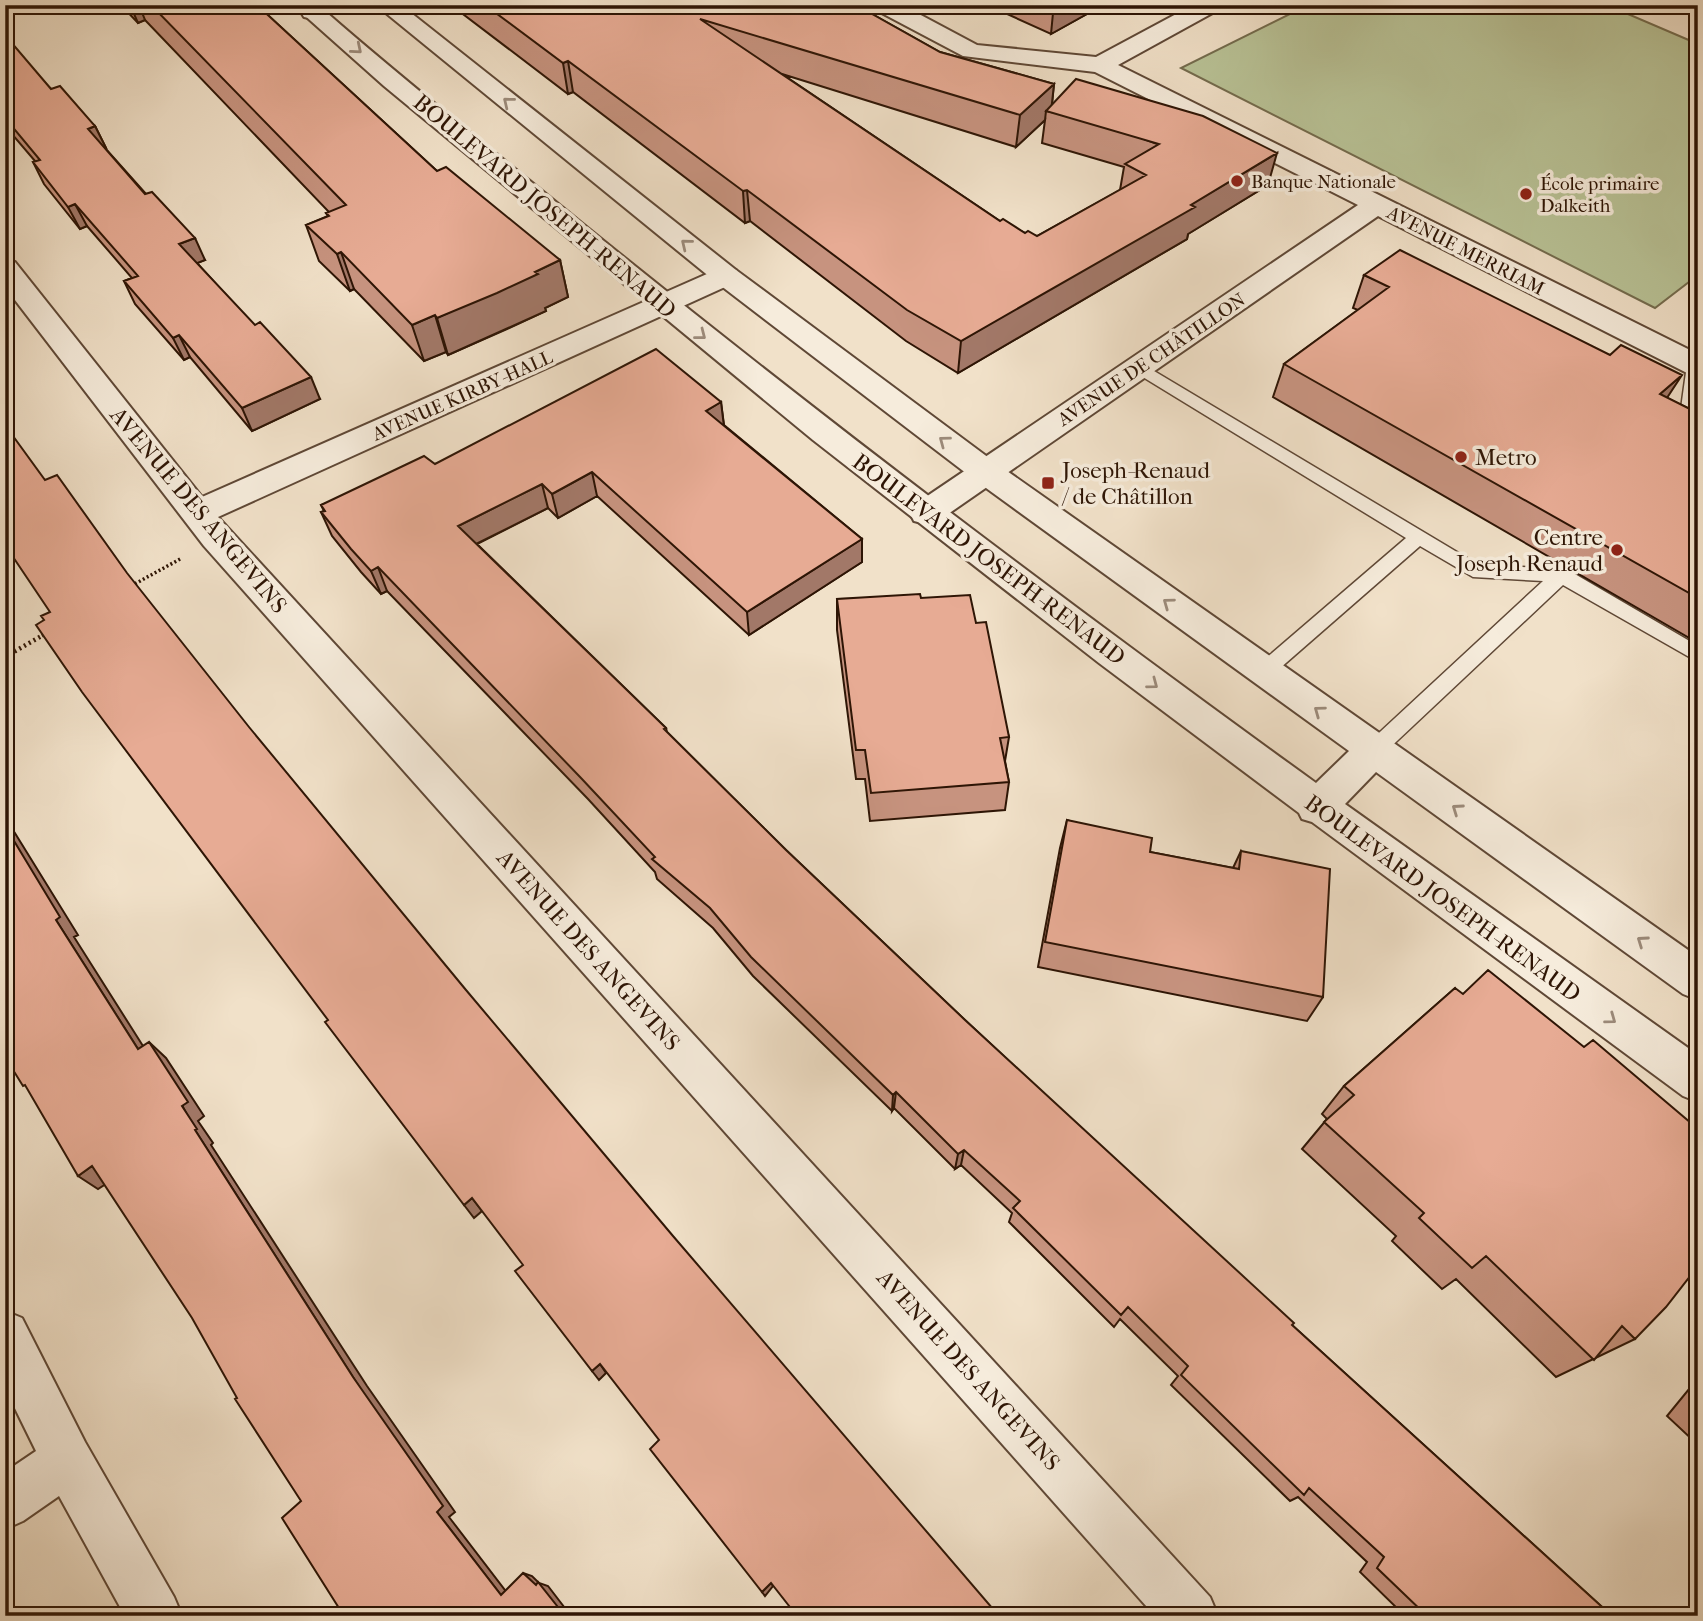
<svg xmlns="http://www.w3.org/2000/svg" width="1703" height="1621" font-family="'IM FELL French Canon',serif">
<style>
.green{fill:#b9c397;stroke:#746c4e;stroke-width:2}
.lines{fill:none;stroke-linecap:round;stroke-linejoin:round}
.service-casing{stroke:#5f4836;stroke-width:3}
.minor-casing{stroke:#5f4836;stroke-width:4}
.tertiary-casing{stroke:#5f4836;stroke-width:4}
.path-far1{stroke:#2e1505;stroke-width:3.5;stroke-dasharray:2 2.5;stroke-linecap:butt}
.path{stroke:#2e1505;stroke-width:4.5;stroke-dasharray:2 3.5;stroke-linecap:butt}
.service{fill:#f6ecdc;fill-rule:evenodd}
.minor{fill:#f6ecdc;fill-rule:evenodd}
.tertiary{fill:#f6ecdc;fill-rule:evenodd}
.wall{fill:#c7937f;stroke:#2e1505;stroke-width:2;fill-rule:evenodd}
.shaded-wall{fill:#a27868;stroke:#2e1505;stroke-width:2}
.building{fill:#e7ab94;stroke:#2e1505;stroke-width:2}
.oneway{stroke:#9c8b7b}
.poi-dot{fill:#8f2418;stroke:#f6ecdc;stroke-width:2.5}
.labels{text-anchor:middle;stroke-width:7;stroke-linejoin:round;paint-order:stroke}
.far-poi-label{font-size:19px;fill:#2e1505;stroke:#f6ecdc;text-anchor:start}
.far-street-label{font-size:19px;fill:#2e1505;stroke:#f6ecdc}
.street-label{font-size:23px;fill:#2e1505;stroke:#f6ecdc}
.poi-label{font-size:23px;fill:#2e1505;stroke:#f6ecdc;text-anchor:start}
</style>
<rect width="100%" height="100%" fill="#f1e1c9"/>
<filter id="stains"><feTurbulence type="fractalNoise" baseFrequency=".00286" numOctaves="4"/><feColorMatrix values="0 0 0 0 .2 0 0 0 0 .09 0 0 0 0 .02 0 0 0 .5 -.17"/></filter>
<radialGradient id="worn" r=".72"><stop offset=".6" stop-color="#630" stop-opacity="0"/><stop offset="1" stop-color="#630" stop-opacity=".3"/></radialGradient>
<path class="green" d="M1308 5H1607L1698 44V275L1655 308 1181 68Z"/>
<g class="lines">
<g class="service-casing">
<path id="service" d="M1695 360 1698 361 1695 427 1698 429V442L1680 434 1678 430 1687 365Z
M1139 362 1477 564 1568 570 1698 646V662L1563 585 1381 756 1374 758 1367 756 1364 750 1367 744 1543 581 1473 577 1420 546 1271 676 1264 679 1257 676 1254 671 1257 666 1406 538 1133 371 1131 367 1133 363Z"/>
</g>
<g class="minor-casing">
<path id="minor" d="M309 5H340C333 15 316 20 304 17L301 12Z
M873 5H902L977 45 1096 57 1193 5H1221L1218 10 1118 65 1698 354V375L1687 373 1378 216 938 521 926 524 914 521 910 513 914 505 1358 205 1095 72 963 56 876 10Z
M5 260 15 262 202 497 716 270 726 268 736 270 740 276 736 282 218 517 1210 1597 1218 1616H1155L204 546 5 287Z
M5 1311 22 1318 85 1442 174 1597 182 1616H125L59 1496 23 1521 5 1529V1472L36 1451 5 1388Z"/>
</g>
<g class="tertiary-casing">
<path id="tertiary" d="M293 5H318C402 79 491 149 578 220 818 415 1065 602 1316 783L1349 751 975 480 716 282 376 5H401L736 270 997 464 1698 957V1000L1683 994 1376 772 1345 804 1698 1055V1102L1683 1096 1312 822 1302 819 1299 813 1099 663 813 440 384 86Z"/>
</g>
<path class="path-far1" d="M131 586 182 558
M42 636 47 633"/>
<path class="path" d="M5 657 45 634"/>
<use href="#service" class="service"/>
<use href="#minor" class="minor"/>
<use href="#tertiary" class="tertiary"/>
</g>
<path class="wall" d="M121 5H257L437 171 560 260 568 297 545 308 546 311 507 329 448 355 446 352 424 361 354 289 350 291 319 261 306 225 328 216 326 213 329 212 145 20 138 23Z
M451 5H856L940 52 1054 84 1052 105 1268 185 1188 234 1187 239 958 373 906 341 750 221 745 223 573 92 568 94ZM782 74 1016 147 1045 120 1042 143 1124 167 1120 190 1037 236 1025 233 1000 221Z
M970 5H1103L1051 34 994 8 988 12Z
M5 42 51 89 95 126 106 148H105L205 260 197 263 320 399 252 431 190 357 184 360 135 304 124 281 132 278 87 226 80 229 44 184 33 162 35 161 5 126Z
M1364 275 1667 398 1698 413V643L1273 397 1284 364 1358 310 1353 308Z
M721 402 724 425 862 539V562L749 635 597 496 558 518 548 508 477 544 666 728 667 732 786 850 965 1020 1292 1325 1612 1616H1405L1360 1572 1367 1562 1298 1497 1290 1501 1171 1385 1178 1376 1120 1319 1114 1327 1009 1222 1012 1213 961 1165 955 1169 894 1108 892 1111 753 976 713 928 657 879 655 872 588 799 387 591 381 594 361 572 332 536 321 512 324 511 321 505 435 464Z
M921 598 976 623 1009 737 1005 761 1009 782 1005 810 870 821 865 779H856L837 630V599Z
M1067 820 1150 852 1233 868 1241 851 1323 997 1307 1021 1038 967 1060 848Z
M1455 988 1635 1339 1556 1377 1456 1279 1442 1289 1392 1241 1396 1236 1302 1149 1327 1119 1322 1114 1344 1086Z
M1698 1378V1445L1667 1416Z"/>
<path class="shaded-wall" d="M130 5H139L145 20 138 23Z
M988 5H994V8L988 12Z
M1067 5H1103L1051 34 1053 13Z
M568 61 573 92 568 94 563 63Z
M1054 84 1051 112 1046 111 1045 120 1016 147 1020 115Z
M95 126 106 148 98 151 88 129Z
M1277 153 1268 185 1188 234 1187 239 958 373 961 341Z
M747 190 750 221 745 223 743 191Z
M75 204 87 226 80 229 68 207Z
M195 238 205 260 190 266 179 244Z
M341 252 354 289 350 291 337 254Z
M560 260 568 297 545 308 546 311 448 355 437 318Z
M435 315 446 352 424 361 412 325Z
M179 335 190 357 184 360 173 338Z
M1682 375 1661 407 1660 394Z
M311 377 320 399 252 431 242 408Z
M721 402 724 427 706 411Z
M592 472 597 496 558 518 552 494Z
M542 484 548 508 466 549 458 526Z
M862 539V562L749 635 747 612Z
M378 567 387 591 381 594 371 571Z
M5 817 78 935 74 937 155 1065 138 1049 56 920 5 826Z
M149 1042 166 1058 204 1116 198 1121 213 1143 211 1145 367 1386 455 1512 449 1517 511 1598 501 1595 437 1512 353 1377 195 1130Z
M896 1092 894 1108 892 1111 893 1095Z
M964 1150 961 1165 955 1169 958 1154Z
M92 1166 112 1180 98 1189 78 1176Z
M472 1198 482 1211 474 1218 464 1205Z
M600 1364 606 1373 599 1380 592 1371Z
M523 1573 532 1576 539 1583 548 1586 571 1616H565Z
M771 1583 773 1586 765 1596 762 1592Z"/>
<path class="building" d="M151 5H257L437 171 446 167 560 260 535 272 538 274 497 293 437 318 435 315 412 325 341 252 337 254 306 225 329 216 326 213 346 205Z
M485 5H856L940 52 1054 84 1020 115 700 19 1000 221 1003 219 1025 233 1028 231 1037 236 1146 175 1125 164 1159 144 1046 111 1076 79 1203 116 1277 153 1191 205 1195 207 961 341 907 310 747 190 743 191 568 61 563 63Z
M1036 5H1067L1053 13Z
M5 42H11L51 89 60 86 95 126 88 129 145 194 152 192 195 238 179 244 255 325 260 322 311 377 242 408 179 335 173 338 124 281 138 276 75 204 68 207 33 162 40 160 5 118Z
M1400 250 1610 355 1621 345 1682 375 1660 394 1698 413V598L1284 364 1389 287 1364 275Z
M656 349 721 402 706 411 862 539 747 612 592 472 552 494 542 484 458 526 666 728 664 729 786 850 965 1020 1294 1323 1292 1325 1612 1616H1427L1377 1568 1384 1557 1309 1488 1304 1495 1181 1375 1188 1366 1128 1307 1121 1315 1013 1208 1020 1201 964 1150 958 1154 896 1092 893 1095 751 957 710 908 652 859 655 857 581 778 378 567 371 571 351 549 321 512 325 511 321 505 424 456 435 464Z
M5 425 45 480 57 475 127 573 249 727 466 990 673 1236 999 1616H797L771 1583 762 1592 650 1449 659 1440 600 1364 592 1371 515 1271 523 1265 472 1198 464 1205 325 1022 328 1020 82 692 36 625 44 620 41 616 50 612 5 545Z
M920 594 921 598 970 595 976 623 986 622 1009 737 1000 738 1009 782 871 793 865 750H856L837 599Z
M1067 820 1152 838 1150 852 1239 869 1241 851 1330 869 1323 997 1045 942Z
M5 826 60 917 56 920 138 1049 149 1042 188 1102 182 1106 197 1129 195 1130 353 1377 443 1506 437 1512 501 1595 523 1573 536 1585 538 1582 565 1616H344L282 1518 301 1501 235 1399 237 1398 192 1318 92 1166 78 1176 25 1085 23 1086 5 1057Z
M1488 970 1584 1047 1593 1040 1698 1129V1266L1666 1307 1635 1339 1622 1326 1594 1360 1486 1256 1472 1268 1419 1218 1424 1213 1324 1122 1354 1095 1344 1086 1455 988 1463 994Z"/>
<defs><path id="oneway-chevron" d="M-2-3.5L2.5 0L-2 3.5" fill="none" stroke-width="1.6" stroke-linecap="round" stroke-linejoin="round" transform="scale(1.75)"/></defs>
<g class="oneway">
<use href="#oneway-chevron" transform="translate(357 49) rotate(40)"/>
<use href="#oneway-chevron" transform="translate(508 102) rotate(-141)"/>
<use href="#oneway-chevron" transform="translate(686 244) rotate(-141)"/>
<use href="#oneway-chevron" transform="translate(701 335) rotate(38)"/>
<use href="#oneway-chevron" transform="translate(944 441) rotate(-143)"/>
<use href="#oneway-chevron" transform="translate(1168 603) rotate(-144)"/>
<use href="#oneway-chevron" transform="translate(1153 684) rotate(37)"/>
<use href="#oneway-chevron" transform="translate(1319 711) rotate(-144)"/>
<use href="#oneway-chevron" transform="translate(1457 809) rotate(-145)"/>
<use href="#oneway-chevron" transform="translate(1642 941) rotate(-145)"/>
<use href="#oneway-chevron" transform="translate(1611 1019) rotate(36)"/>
</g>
<g class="poi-dot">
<circle cx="1237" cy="181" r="7"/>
<circle cx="1526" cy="194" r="7"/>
<circle cx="1461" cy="457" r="7"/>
<rect x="1041" y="476" width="14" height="14" rx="3.5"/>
<circle cx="1617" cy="550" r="7"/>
</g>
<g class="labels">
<g class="far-poi-label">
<text x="1251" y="188">Banque Nationale</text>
<text x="1540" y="190">École primaire<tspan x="1540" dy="22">Dalkeith</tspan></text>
</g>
<g class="far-street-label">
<text transform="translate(1466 250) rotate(27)" y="7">AVENUE MERRIAM</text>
<text transform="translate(1151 359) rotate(-34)" y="7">AVENUE DE CHÂTILLON</text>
<text transform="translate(462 395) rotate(-24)" y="7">AVENUE KIRBY-HALL</text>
</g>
<g class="street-label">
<text transform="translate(545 206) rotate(40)" y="8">BOULEVARD JOSEPH-RENAUD</text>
<text transform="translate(199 510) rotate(50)" y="8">AVENUE DES ANGEVINS</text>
<text transform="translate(989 559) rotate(37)" y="8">BOULEVARD JOSEPH-RENAUD</text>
<text transform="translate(1443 898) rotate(36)" y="8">BOULEVARD JOSEPH-RENAUD</text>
<text transform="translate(589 950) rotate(48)" y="8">AVENUE DES ANGEVINS</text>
<text transform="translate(969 1370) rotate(48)" y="8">AVENUE DES ANGEVINS</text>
</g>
<g class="poi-label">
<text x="1475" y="465">Metro</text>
<text x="1062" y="478">Joseph-Renaud<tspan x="1062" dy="26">/ de Châtillon</tspan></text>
<text x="1603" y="545" text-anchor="end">Centre<tspan x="1603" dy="26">Joseph Renaud</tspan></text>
</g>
</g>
<rect width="1703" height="1621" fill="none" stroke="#f1e1c9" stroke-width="28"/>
<rect x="7" y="7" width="1689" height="1607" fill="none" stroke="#2e1505" stroke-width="3.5"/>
<rect x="14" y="14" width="1675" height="1593" fill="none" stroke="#2e1505" stroke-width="2"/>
<rect width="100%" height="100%" filter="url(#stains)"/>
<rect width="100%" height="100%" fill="url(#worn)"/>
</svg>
